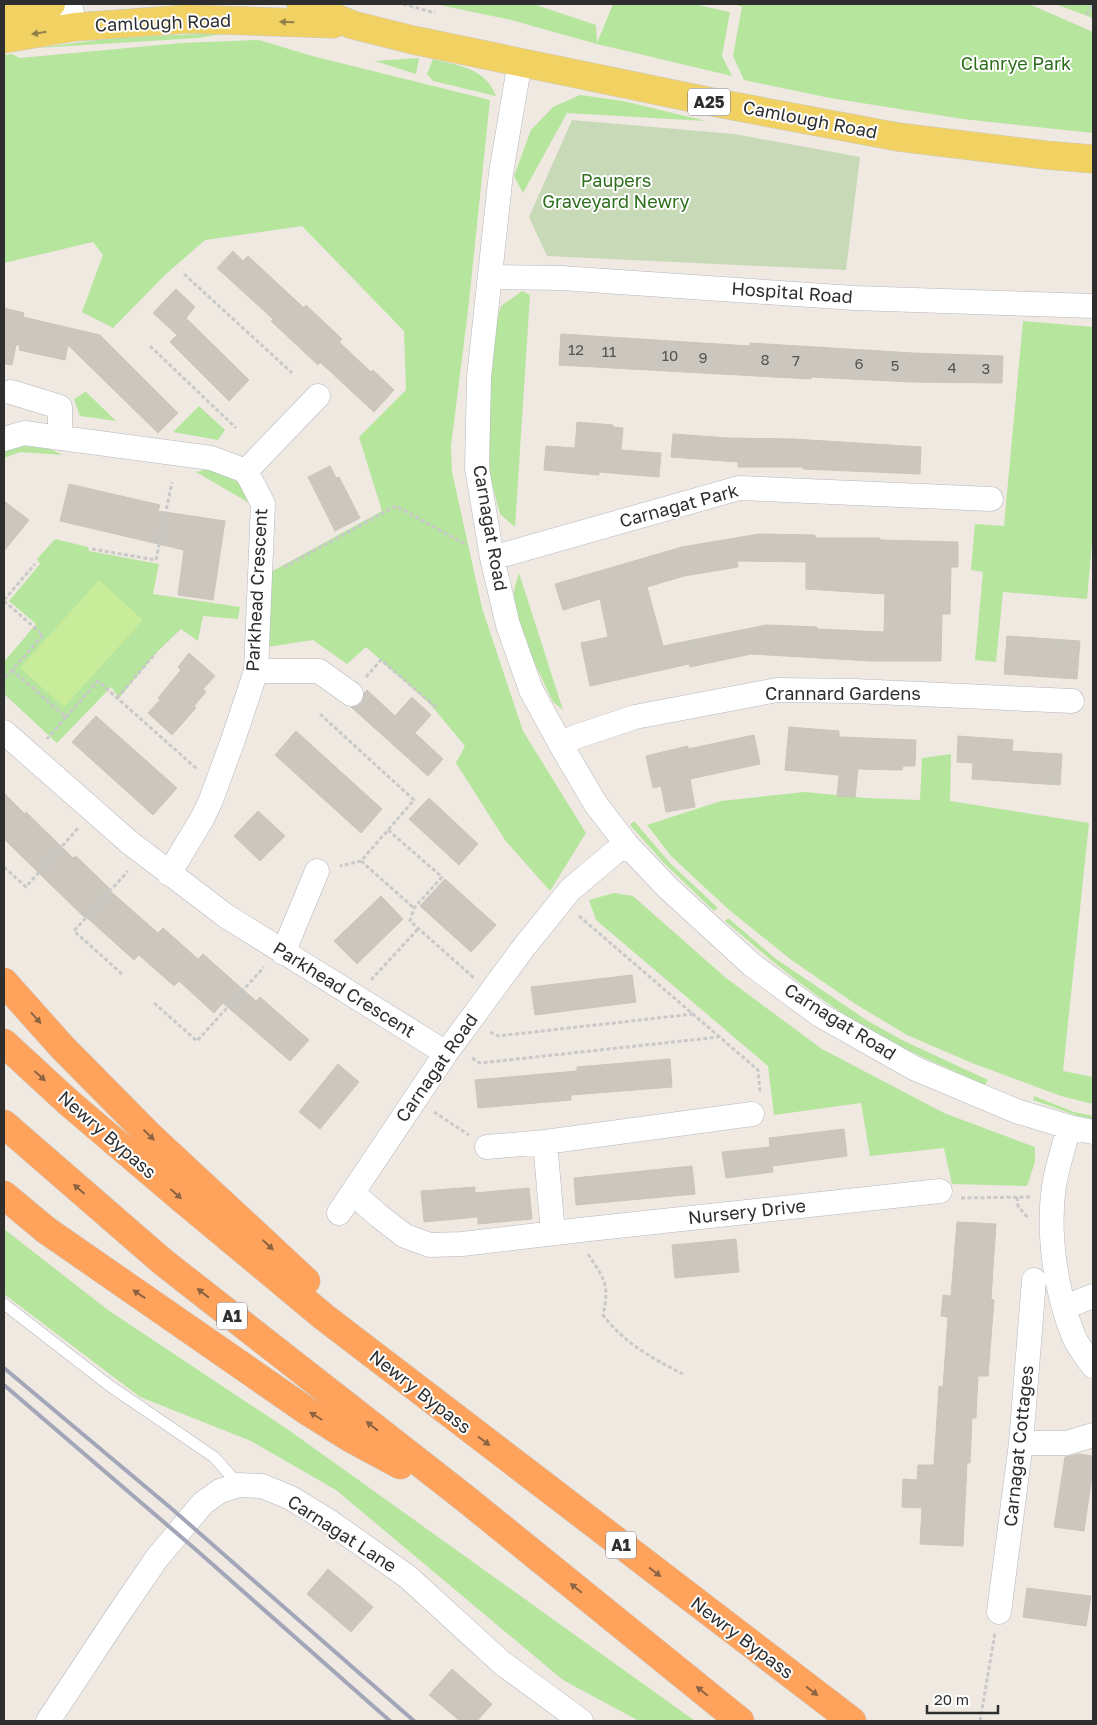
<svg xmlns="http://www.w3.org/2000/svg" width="1097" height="1725" font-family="'Golos Text',sans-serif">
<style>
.green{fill:#b6e59e}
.cemetery{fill:#c8d9b8}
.pitch{fill:#c9ec9a}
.building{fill:#cbc7bf;stroke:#cbc5ba;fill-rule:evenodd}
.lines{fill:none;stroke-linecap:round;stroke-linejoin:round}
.lane-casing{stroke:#b4b7c1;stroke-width:12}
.street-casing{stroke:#b4b7c1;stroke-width:25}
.primary-casing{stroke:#c9c9c9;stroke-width:29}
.highway-casing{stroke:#c9c9c9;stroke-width:29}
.path{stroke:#c9c9c9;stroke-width:3;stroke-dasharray:4 2.5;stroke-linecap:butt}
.lane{stroke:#fff;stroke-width:11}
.street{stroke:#fff;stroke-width:24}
.primary{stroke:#f2d163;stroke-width:28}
.highway{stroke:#ffa35c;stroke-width:28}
.rail{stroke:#a3a6b8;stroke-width:4}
.oneway{fill:#908048}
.oneway2{fill:#8c6343}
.labels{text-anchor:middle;stroke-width:4;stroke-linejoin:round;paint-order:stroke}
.number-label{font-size:15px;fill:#555452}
.shield{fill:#fff;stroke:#6d6d6d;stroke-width:1}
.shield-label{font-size:16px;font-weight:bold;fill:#2e2e2e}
.street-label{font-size:18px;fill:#2e2e2e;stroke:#fff}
.park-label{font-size:18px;fill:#2c6e1b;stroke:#fff}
</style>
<rect width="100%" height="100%" fill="#efe9e1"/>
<path class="green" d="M435 4H533L596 25 597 43 613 4H693L730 12 722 56 732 76 597 44 511 20Z
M734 4H1029L1093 32V133L963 119 830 98 744 80 733 56 742 7Z
M1055 4H1093V18Z
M228 33 198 38 37 48 120 37Z
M259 40 312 56 490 100 468 311 451 446 452 472 482 608 523 731 586 833 550 891 505 840 456 763 465 746 430 704 366 647 347 664 313 640 261 648 269 573 382 511 359 437 406 390 404 331 302 226 205 240 165 275 113 328 82 312 103 255 93 242 4 263V55L12 54 20 58 181 43Z
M419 58 416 74 375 61Z
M433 59C458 66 485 67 496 96L433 81 427 74Z
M580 95 623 101 706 121 567 113 523 193 514 176 531 130 553 107Z
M522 291 530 295 515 527 500 514 490 477V398L493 331 501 306Z
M1023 321 1093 327V532L1087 599 1003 592 996 662 975 660 983 572 971 570 975 524 1004 526Z
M85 392H86L116 421 80 416 74 399Z
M199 406 225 430 218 440 173 432Z
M24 446 50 449 63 455 20 452 4 458V450Z
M209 469 221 473 241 484 251 504 196 472Z
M55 539 88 547 89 551 159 564 153 594 240 607 238 619 203 616 198 641 181 629 156 653 119 698 111 687 57 743 4 694V662L36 624 9 601 40 564 37 559Z
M519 573 563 710 553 702 528 649 513 599 515 586Z
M951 754 950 801 1089 823 1063 1071 1093 1077V1104L1061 1096 972 1063 907 1035 857 1005 790 959 727 908 671 856 647 825 721 801 805 792 866 798 920 800 922 758Z
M634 821 670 863 718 908 714 911 664 863 630 825Z
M614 893 633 896 726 978 822 1049 944 1113 1035 1147V1162L1027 1186 952 1184 944 1148 870 1156 861 1103 774 1115 768 1066 596 920 589 900Z
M728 918 776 959 868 1021 902 1040 988 1080 985 1085C953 1070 919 1057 888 1040 829 1009 776 965 725 921Z
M1034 1096 1074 1112 1093 1116V1119L1078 1116 1033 1100Z
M4 1229 108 1310 290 1431 695 1721H639L563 1680 336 1490 251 1441 140 1397 4 1294Z"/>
<path class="cemetery" d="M572 120 734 134 860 157 846 270 547 256 529 217Z"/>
<path class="pitch" d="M99 580 143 620 64 707 20 668Z"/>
<path class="building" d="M233 251 243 261 248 256 304 308 306 305 342 339 339 342 371 372 373 370 394 390 374 412 320 362 318 365 271 321 273 319 217 268Z
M176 289 195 307 186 318 249 380 229 401 170 342 177 335 153 313Z
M4 308 24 313 23 317 100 335 178 413 158 433 68 345 65 360 19 350 20 345H16L12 365 4 364Z
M561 334 750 346V343L913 353 1003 356 1002 383 912 382 811 377V379L559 365Z
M577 422 613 425V427L623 428 621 450 661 453 659 477 599 472V475L544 470 546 446 575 448Z
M673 434 729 438 793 439 921 447 920 474 803 469V467H738V462L671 457Z
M330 466 336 478 339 477 360 518 335 531 308 477Z
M69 484 160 505 158 511 225 521 213 600 178 595 184 550 60 521Z
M4 501 29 520 4 551Z
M759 534 815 535V538H880V540L958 542V567H951L950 614H942L941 661H871L751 654 690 667 689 664 590 686 581 643 608 637 600 599 563 610 555 584 682 547ZM737 561 806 562V589L885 594 884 632 817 629V627L766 625 663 646 647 587 684 576 738 567Z
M1007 636 1080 641 1077 679 1004 674Z
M189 653 215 676 203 689 206 692 194 706 196 708 172 735 148 713 160 700 158 698 181 670 178 667Z
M367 690 395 716 412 697 431 715 415 733 443 759 428 776 351 707 357 706 362 702 364 693Z
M96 716 177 788 153 815 72 742Z
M789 727 839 731V737L916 740 915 766H903L902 770 858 769 855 797 837 796 839 775 785 770Z
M296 731 382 809 361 833 275 755Z
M754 735 760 764 690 779 695 807 666 812 661 786 653 788 646 756 688 746V749Z
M958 736 1013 740 1012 751 1062 754 1060 785 972 779 973 763 957 762Z
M4 793 25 814 26 812 73 858 76 856 110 889 109 890 158 933 163 928 198 959 203 954 256 1001 260 997 309 1040 290 1061 223 1003 214 1013 179 981 174 986 139 955 134 960 85 916 84 917 4 839Z
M429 798 478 844 459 865 409 819Z
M258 811 285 836 260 861 234 836Z
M445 879 496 925 471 952 420 906Z
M381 896 403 919 357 964 334 941Z
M632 975 636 1002 535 1015 531 987Z
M670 1059 672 1087 571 1095V1100L478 1108 475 1080 577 1071V1067Z
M338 1064 359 1082 320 1129 299 1112Z
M844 1129 847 1156 772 1166 773 1172 726 1178 722 1152 770 1147 769 1138Z
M692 1166 695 1194 576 1205 574 1178Z
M475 1187V1193L529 1188 532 1219 478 1224V1217L424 1222 421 1191Z
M957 1222 996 1224 991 1299 994 1300 988 1376H978L976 1418H972L970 1463H967L963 1546 920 1544 922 1508 902 1507 903 1479 917 1480 918 1465H934L939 1386 943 1387 948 1317 941 1316 943 1295 951 1296Z
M736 1239 739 1272 675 1278 672 1245Z
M1079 1454 1093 1456V1469L1084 1531 1054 1527 1065 1457Z
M328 1569 373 1607 351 1632 307 1594Z
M1027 1588 1091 1596 1086 1626 1023 1617Z
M452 1669 492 1704 477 1721H460L429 1695Z"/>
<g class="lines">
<g class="lane-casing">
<path id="lane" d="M4 1304 110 1386 214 1457 239 1485"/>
</g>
<g class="street-casing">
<path id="street" d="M70 4 75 27
M521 63 517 79 501 173 479 377 477 468 492 558 508 625 531 690 561 745 595 803 627 845 668 888 752 965 820 1015 916 1069 1016 1111 1069 1127 1093 1132
M490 277 561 278 854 298 1093 306
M11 392 60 407V438
M4 439 24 433 211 458 246 471 263 504 256 671 233 740 211 800 203 817 169 874
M246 471 318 396
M492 558 739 488 991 499
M256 671H319L351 694
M4 732 129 842 226 916 446 1053
M561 745 575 737 635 717 777 690 855 691 1072 701
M283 953 317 871
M1069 1127C1064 1146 1057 1167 1054 1186 1047 1234 1056 1293 1074 1337 1078 1347 1087 1357 1093 1366
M545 1142 553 1233
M487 1147 545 1142 752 1114
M353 1193 379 1216 405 1236 430 1245 462 1244 580 1230 940 1191
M339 1213 446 1053 524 947 570 890 615 852 627 845
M1065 1307 1093 1296
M1021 1443H1067L1093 1435
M999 1612 1021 1443 1034 1280
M48 1721 116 1618 157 1558 203 1503 220 1491 239 1485 262 1486 291 1498 330 1522 408 1577 502 1663 581 1721"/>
</g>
<g class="primary-casing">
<path id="primary" d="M301 4 353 25 413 40 712 102 898 137 1045 155 1093 159
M4 11 51 4
M4 39 75 27 188 19 333 24"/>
</g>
<g class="highway-casing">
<path id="highway" d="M4 982 62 1047 150 1136 306 1281
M4 1043 68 1102 181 1198 324 1317 852 1721
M4 1124 163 1262 466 1499 740 1721
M4 1195 46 1230 307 1411 350 1438 400 1465"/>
</g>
<path class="path" d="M403 4 435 13
M1087 15 1092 4
M184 274 292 373
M150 346 236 428
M92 549 156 560 172 482
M284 567 396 506 465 544
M4 600 35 564
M4 601 43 635 4 679
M12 670 66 717 47 739
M366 677 381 660 437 708
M117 698 156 653
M320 714 414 800 361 861 340 866
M66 717 98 681 197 769
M388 830 442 877 414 908 410 921 474 978
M361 861 414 908
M4 867 26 887 78 828
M579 916 758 1070 760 1093
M122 974 74 931 128 871
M371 980 418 929
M154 1003 197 1041 264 967
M490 1032 498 1036 693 1014
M472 1058 480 1063 719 1037
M434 1112 469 1135
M1017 1197 1018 1206 1028 1218
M961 1198 1030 1197
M588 1254C604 1279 610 1284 603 1315 624 1343 653 1359 683 1374
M980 1721 995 1633"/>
<use href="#lane" class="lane"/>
<use href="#street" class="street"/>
<use href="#primary" class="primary"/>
<use href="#highway" class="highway"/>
<path class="rail" d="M4 1368 172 1509 414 1721
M4 1385 194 1548 390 1721"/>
</g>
<defs><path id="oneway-solid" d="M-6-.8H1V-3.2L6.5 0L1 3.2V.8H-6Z" transform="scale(1.25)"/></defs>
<g class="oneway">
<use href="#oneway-solid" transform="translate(287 22) rotate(-178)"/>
<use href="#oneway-solid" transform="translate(39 33) rotate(171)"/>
</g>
<g class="oneway2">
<use href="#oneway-solid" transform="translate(36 1018) rotate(48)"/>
<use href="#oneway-solid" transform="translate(40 1076) rotate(42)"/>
<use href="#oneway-solid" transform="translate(149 1135) rotate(44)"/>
<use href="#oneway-solid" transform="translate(79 1189) rotate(-139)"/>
<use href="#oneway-solid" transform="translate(176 1194) rotate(41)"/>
<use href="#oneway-solid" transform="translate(268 1245) rotate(43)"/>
<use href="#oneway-solid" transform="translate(203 1293) rotate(-142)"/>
<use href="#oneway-solid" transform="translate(139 1294) rotate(-146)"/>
<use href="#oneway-solid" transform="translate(316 1416) rotate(-148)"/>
<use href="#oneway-solid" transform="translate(372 1426) rotate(-142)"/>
<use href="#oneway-solid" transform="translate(484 1441) rotate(37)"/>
<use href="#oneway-solid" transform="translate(655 1572) rotate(37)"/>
<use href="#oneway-solid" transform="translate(576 1588) rotate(-141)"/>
<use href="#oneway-solid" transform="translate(702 1691) rotate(-141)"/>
<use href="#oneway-solid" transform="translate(812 1691) rotate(37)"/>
</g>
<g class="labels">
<g class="number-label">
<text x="576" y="355">12</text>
<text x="609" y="357">11</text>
<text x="670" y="361">10</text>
<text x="703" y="363">9</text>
<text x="765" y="365">8</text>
<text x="796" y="366">7</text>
<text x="859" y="369">6</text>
<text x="895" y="371">5</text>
<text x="952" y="373">4</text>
<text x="986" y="374">3</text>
</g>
<g class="shield">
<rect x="688" y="88.5" width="42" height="27" rx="4"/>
<rect x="217" y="1302.5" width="30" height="27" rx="4"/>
<rect x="606" y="1531.5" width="30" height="27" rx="4"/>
</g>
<g class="shield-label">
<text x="709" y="108">A25</text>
<text x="232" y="1322">A1</text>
<text x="621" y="1551">A1</text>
</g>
<g class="street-label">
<text transform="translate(163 23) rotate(-2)" y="6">Camlough Road</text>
<text transform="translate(810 120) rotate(11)" y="6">Camlough Road</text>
<text transform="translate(792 293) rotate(4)" y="6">Hospital Road</text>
<text transform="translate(679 506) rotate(-15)" y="6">Carnagat Park</text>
<text transform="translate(490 528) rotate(80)" y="6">Carnagat Road</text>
<text transform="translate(257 590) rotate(-87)" y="6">Parkhead Crescent</text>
<text x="843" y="700">Crannard Gardens</text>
<text transform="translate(344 990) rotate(32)" y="6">Parkhead Crescent</text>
<text transform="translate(840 1022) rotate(32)" y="6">Carnagat Road</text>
<text transform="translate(437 1068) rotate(-55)" y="6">Carnagat Road</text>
<text transform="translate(107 1135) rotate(41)" y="6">Newry Bypass</text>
<text transform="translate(747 1212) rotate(-6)" y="6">Nursery Drive</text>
<text transform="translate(420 1392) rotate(38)" y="6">Newry Bypass</text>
<text transform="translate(1019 1446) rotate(-84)" y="6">Carnagat Cottages</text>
<text transform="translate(342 1534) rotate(33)" y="6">Carnagat Lane</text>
<text transform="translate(742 1638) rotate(37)" y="6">Newry Bypass</text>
</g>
<g class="park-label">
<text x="1016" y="70">Clanrye Park</text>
<text x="616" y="187">Paupers<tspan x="616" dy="21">Graveyard Newry</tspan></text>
</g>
</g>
<rect width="1097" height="1725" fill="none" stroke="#2e2e2e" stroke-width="10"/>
<path d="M927 1705v8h71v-8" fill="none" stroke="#2e2e2e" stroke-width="2.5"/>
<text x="934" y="1705" font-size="15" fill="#2e2e2e" stroke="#ffffff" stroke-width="4" paint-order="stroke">20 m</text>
</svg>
